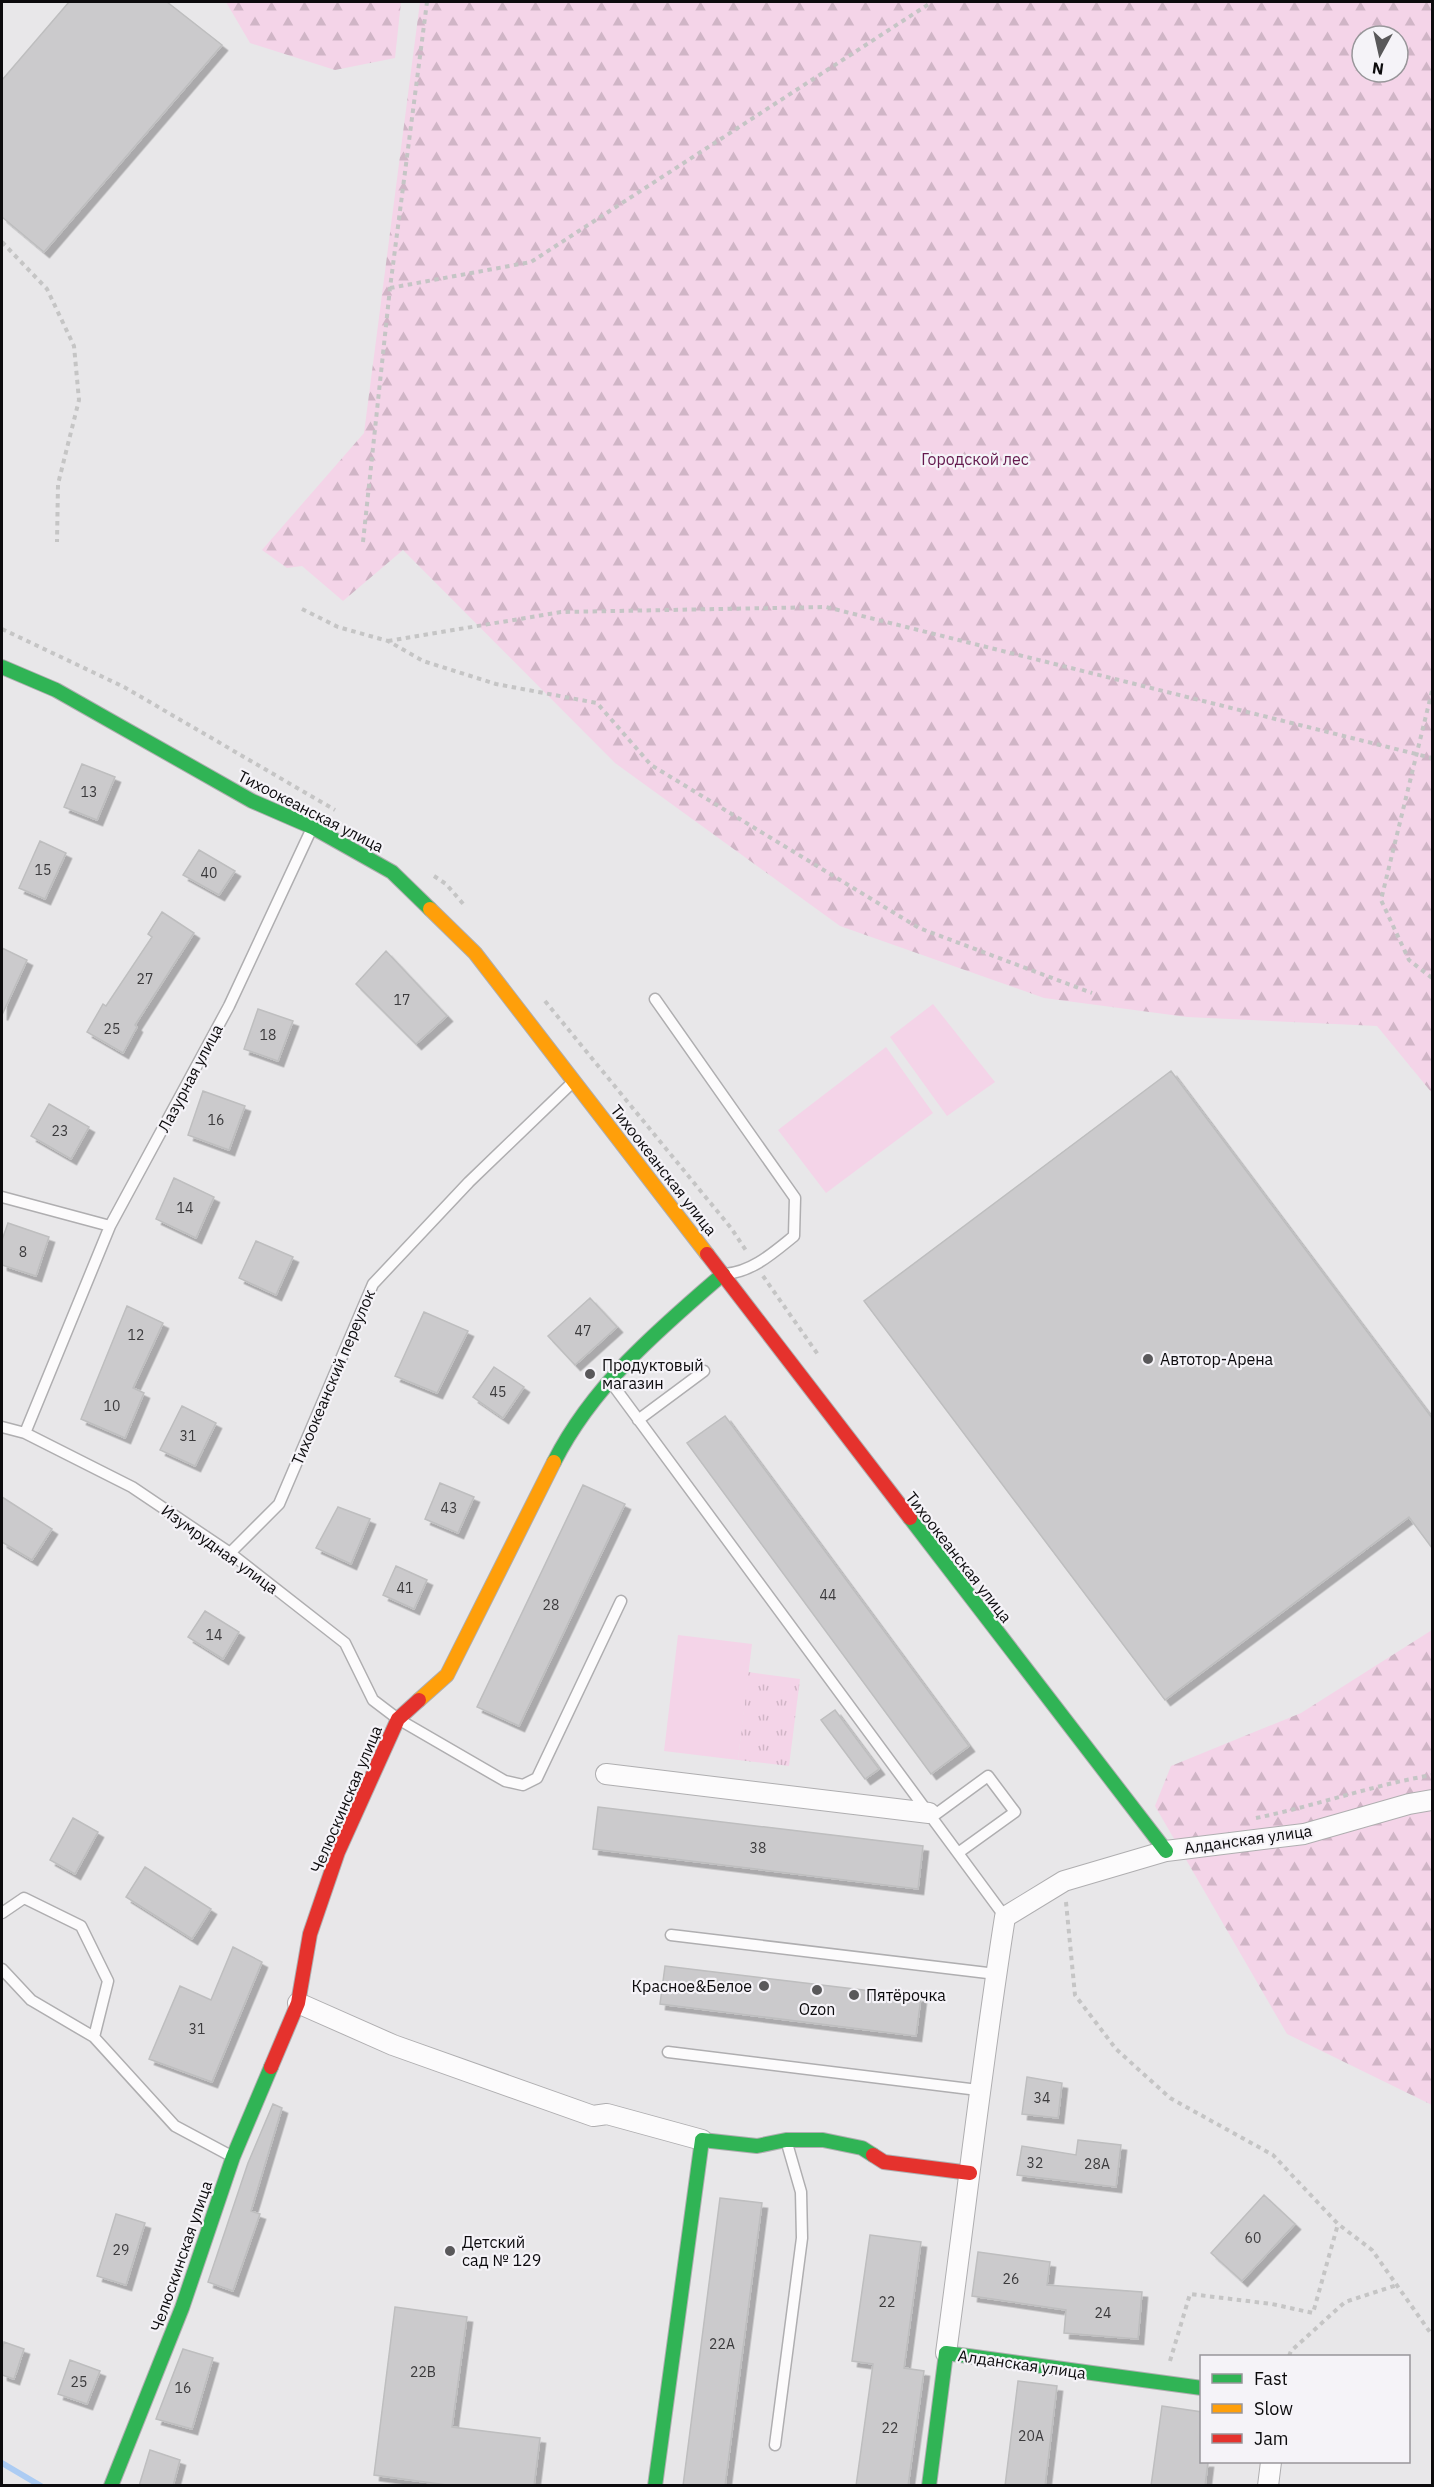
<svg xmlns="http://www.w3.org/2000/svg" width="1434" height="2487" font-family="'IBM Plex Sans',sans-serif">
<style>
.forest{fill:url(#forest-firs);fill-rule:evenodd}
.park{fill:url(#park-tufts)}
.pitch{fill:#f4d4e8}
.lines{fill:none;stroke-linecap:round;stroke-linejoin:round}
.stream{stroke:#acccf3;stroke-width:6}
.building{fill:#cbcacc;stroke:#bebebf;stroke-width:1.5;filter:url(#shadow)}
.lane-casing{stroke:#afaeb0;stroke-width:13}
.street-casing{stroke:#afaeb0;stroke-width:22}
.fast-casing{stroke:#afaeb0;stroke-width:16}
.slow-casing{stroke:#afaeb0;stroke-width:16}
.jam-casing{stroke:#afaeb0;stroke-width:16}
.path{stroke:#c5c5c5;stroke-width:4;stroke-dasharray:4.5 4.5;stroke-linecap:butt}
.lane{stroke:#fcfbfc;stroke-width:10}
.street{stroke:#fcfbfc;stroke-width:20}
.fast{stroke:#30b455;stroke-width:14}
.slow{stroke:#ff9f0a;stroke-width:14}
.jam{stroke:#e5322d;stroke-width:14}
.poi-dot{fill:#59585a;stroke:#f5f3f8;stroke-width:2}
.labels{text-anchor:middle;stroke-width:4.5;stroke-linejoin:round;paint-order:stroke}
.number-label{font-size:14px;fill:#3c3b3d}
.park-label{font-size:16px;fill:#641a4e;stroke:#f5f3f8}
.street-label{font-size:16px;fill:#0c0b0d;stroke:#f5f3f8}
.poi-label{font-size:16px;fill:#0c0b0d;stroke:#f5f3f8;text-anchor:start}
</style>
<defs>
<pattern id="forest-firs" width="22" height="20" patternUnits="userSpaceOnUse" patternTransform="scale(1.5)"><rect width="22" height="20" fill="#f4d4e8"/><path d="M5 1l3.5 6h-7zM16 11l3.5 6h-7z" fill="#d0b5c6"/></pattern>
<pattern id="park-tufts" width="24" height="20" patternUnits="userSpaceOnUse" patternTransform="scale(1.5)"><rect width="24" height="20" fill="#f4d4e8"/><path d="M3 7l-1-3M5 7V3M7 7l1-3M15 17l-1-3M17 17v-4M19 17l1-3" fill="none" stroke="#d0b5c6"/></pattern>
<filter id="shadow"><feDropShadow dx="5.5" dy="5.5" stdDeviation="0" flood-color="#0004"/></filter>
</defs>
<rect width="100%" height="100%" fill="#e8e7e9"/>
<path class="forest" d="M226 2H401L395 58 335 70 250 43Z
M420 2H1432V1093L1377 1026 1187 1017 1044 998 840 926 615 763 403 550 343 601 302 566 287 568 262 550 364 433ZM1362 36H1398V72H1362Z
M1432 1630V2105L1287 2034 1155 1806 1171 1766 1301 1713Z"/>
<path class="park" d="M748 1672 800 1679 789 1766 738 1760Z"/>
<path class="pitch" d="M933 1004 995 1082 947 1116 890 1037Z
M886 1047 933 1113 826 1193 778 1130Z
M678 1635 752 1644 738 1760 664 1751Z"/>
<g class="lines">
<path class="stream" d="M2 2463 41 2486"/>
</g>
<path class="building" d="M69 2H167L222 45 44 252 2 217V80Z
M82 764 115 777 97 820 64 807Z
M40 841 66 853 45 899 19 888Z
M199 850 235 871 219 895 183 875Z
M162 912 194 933 135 1025 137 1027 123 1053 87 1032 103 1004 106 1006 152 937 148 934Z
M2 948 27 960 2 1015Z
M386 951 447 1016 416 1044 356 984Z
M258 1009 293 1021 278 1061 244 1049Z
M1171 1071 1432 1418V1548L1409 1517 1165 1700 864 1301Z
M203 1091 245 1106 229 1150 188 1135Z
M49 1104 89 1127 71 1159 31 1136Z
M174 1178 214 1197 196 1238 156 1219Z
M8 1223 49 1237 36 1276 2 1265V1240Z
M256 1241 293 1257 276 1295 239 1278Z
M590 1298 617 1327 575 1365 548 1336Z
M127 1306 163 1323 133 1388 144 1393 125 1438 81 1419Z
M424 1312 468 1331 437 1393 395 1376Z
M494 1367 524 1387 503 1418 473 1397Z
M182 1406 216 1423 195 1466 160 1450Z
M725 1416 969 1746 931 1774 687 1443Z
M440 1483 474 1497 458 1533 425 1519Z
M583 1485 625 1504 519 1726 477 1707Z
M2 1497 52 1529 32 1560 2 1542Z
M338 1507 370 1519 351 1564 316 1548Z
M396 1566 427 1580 414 1609 383 1595Z
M205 1611 239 1632 223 1659 188 1637Z
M835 1710 879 1769 865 1779 821 1720Z
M598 1807 923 1846 918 1889 593 1849Z
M73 1818 98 1832 75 1874 50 1860Z
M145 1867 211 1909 192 1939 126 1897Z
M233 1947 262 1962 212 2082 149 2059 180 1986 211 2000Z
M665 1966 921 1997 916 2036 660 2004Z
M1027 2077 1062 2083 1058 2118 1022 2114Z
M273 2104 282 2108 251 2211 260 2214 233 2291 208 2282 248 2163Z
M1078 2140 1121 2145 1116 2187 1017 2175 1022 2146 1076 2155Z
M1264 2195 1295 2224 1242 2281 1211 2253Z
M720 2198 762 2203 725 2486H683Z
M116 2214 145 2223 126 2285 97 2276Z
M870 2235 921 2242 904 2368 924 2371 908 2486H856L873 2364 852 2361Z
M978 2252 1050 2262 1047 2285 1142 2292 1138 2339 1064 2333 1066 2310 972 2296Z
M395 2307 467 2317 452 2427 540 2438 534 2486H454L374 2475Z
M4 2342 24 2349 14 2379 2 2375V2351Z
M183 2349 213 2358 192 2429 156 2419Z
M70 2360 100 2371 87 2404 58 2394Z
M1018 2381 1057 2386 1045 2486H1005Z
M1162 2406 1202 2412V2462H1208L1205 2486H1151Z
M150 2450 180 2460 173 2486H139Z"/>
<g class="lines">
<g class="lane-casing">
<path id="lane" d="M655 999 795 1198 794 1236C773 1253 752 1272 725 1274
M2 1197 110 1226 229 1006 312 828
M610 1381 1005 1917
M638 1420 704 1371
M2 1427 25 1433 132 1487 230 1553 345 1643 373 1700 398 1719 505 1781 523 1785 537 1778 621 1601
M25 1433 110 1226
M230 1553 279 1504 373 1284 469 1182 574 1081
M932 1817 988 1776 1015 1812 958 1853
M2 1913 24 1898 81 1926 108 1981 94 2037
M671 1935 996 1974
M2 1969 31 2000 94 2037 175 2126 233 2157
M668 2052 978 2090
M775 2445 802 2238 801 2192 786 2140"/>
</g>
<g class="street-casing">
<path id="street" d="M606 1774 929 1813
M298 2003 393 2045 593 2116 607 2114 702 2140
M946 2353C966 2207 982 2062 1005 1917L1064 1881 1166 1851 1304 1834 1409 1804 1432 1800
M1268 2486 1271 2462"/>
</g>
<g class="fast-casing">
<path id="fast" d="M2 667 56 690 252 801 312 827 392 872 430 909
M554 1462C593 1385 658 1330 723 1274
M910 1518 1166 1851
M111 2486 182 2308 233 2157 271 2067
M655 2486 702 2140 757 2146 786 2140H823L862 2148 873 2155
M929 2486 946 2353 1202 2388"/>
</g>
<g class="slow-casing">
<path id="slow" d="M430 909 475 953 707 1254
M419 1700 447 1675 554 1462"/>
</g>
<g class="jam-casing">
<path id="jam" d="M707 1254 910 1518
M271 2067 298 2003 310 1934 338 1852 398 1719 419 1700
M873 2155 884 2162 970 2173"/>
</g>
<path class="path" d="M2 242 47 289 74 346 79 400 58 484 57 542
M390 288 531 262 932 2
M363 542 390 288 427 2
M302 609 338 627 388 641 423 661 496 684 597 703 651 765 919 928 1092 993
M2 629 124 687 335 810
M388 641 561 612 826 607 1432 758
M1432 691 1381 900 1409 960 1432 978
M434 876 446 884 465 906
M545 1001 731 1228 747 1252
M763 1276 819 1356
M1256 1818C1315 1806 1373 1785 1432 1775
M1066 1902 1075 1995 1116 2049 1170 2098 1273 2155 1338 2224 1372 2250 1432 2335
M1289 2356 1291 2351 1345 2302 1397 2285
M1170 2361 1190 2294 1272 2304 1313 2313 1338 2224"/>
<use href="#lane" class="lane"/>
<use href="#street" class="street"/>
<use href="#fast" class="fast"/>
<use href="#slow" class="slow"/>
<use href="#jam" class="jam"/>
</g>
<g class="poi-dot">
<circle cx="1148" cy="1359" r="6"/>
<circle cx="590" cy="1374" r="6"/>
<circle cx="764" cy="1986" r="6"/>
<circle cx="817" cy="1990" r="6"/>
<circle cx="854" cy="1995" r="6"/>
<circle cx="450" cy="2251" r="6"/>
</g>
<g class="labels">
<g class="number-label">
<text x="89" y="797">13</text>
<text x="43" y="875">15</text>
<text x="209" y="878">40</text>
<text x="145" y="984">27</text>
<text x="402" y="1005">17</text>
<text x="112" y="1034">25</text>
<text x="268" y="1040">18</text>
<text x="216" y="1125">16</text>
<text x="60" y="1136">23</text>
<text x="185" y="1213">14</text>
<text x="23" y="1257">8</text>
<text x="583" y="1336">47</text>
<text x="136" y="1340">12</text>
<text x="498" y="1397">45</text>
<text x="112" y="1411">10</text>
<text x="188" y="1441">31</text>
<text x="449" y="1513">43</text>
<text x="405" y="1593">41</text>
<text x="828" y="1600">44</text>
<text x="551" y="1610">28</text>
<text x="214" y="1640">14</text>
<text x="758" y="1853">38</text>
<text x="197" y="2034">31</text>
<text x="1042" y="2103">34</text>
<text x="1035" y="2168">32</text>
<text x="1097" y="2169">28А</text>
<text x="1253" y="2243">60</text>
<text x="121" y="2255">29</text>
<text x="1011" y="2284">26</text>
<text x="887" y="2307">22</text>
<text x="1103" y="2318">24</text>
<text x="722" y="2349">22А</text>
<text x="423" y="2377">22В</text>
<text x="79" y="2387">25</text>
<text x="183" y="2393">16</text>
<text x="890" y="2433">22</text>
<text x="1031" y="2441">20А</text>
</g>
<g class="park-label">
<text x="975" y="465">Городской лес</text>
</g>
<g class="street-label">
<text transform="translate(311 811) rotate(27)" y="6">Тихоокеанская улица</text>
<text transform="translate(190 1078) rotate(-62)" y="6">Лазурная улица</text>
<text transform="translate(664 1170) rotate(52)" y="6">Тихоокеанская улица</text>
<text transform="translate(333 1377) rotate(-67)" y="6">Тихоокеанский переулок</text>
<text transform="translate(220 1549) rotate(36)" y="6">Изумрудная улица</text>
<text transform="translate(959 1557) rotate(52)" y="6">Тихоокеанская улица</text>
<text transform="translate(346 1799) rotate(-67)" y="6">Челюскинская улица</text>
<text transform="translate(1248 1839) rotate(-8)" y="6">Алданская улица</text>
<text transform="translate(181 2256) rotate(-71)" y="6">Челюскинская улица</text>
<text transform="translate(1022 2364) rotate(8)" y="6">Алданская улица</text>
</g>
<g class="poi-label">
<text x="1160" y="1365">Автотор-Арена</text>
<text x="602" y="1371">Продуктовый<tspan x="602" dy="18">магазин</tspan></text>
<text x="752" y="1992" text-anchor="end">Красное&amp;Белое</text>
<text x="866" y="2001">Пятёрочка</text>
<text x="817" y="2015" text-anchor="middle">Ozon</text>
<text x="462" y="2248">Детский<tspan x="462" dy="18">сад № 129</tspan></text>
</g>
</g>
<rect width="1434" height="2487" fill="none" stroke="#0c0b0d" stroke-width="6"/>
<rect x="1200" y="2355" width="210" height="108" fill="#f5f3f8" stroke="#98969a" stroke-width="1.5"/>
<rect x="1212" y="2374" width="30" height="9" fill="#30b455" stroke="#98969a" stroke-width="1.5"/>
<text x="1254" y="2385" font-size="18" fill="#0c0b0d">Fast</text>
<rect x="1212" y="2404" width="30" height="9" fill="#ff9f0a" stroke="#98969a" stroke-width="1.5"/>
<text x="1254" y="2415" font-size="18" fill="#0c0b0d">Slow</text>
<rect x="1212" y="2434" width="30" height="9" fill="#e5322d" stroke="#98969a" stroke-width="1.5"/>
<text x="1254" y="2445" font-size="18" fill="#0c0b0d">Jam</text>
<g transform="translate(1380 54) rotate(188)"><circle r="28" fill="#f5f3f8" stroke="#98969a" stroke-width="1.5"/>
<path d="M0-4.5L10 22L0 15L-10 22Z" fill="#59585a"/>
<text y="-9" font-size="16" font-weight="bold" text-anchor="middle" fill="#0c0b0d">N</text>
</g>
</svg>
